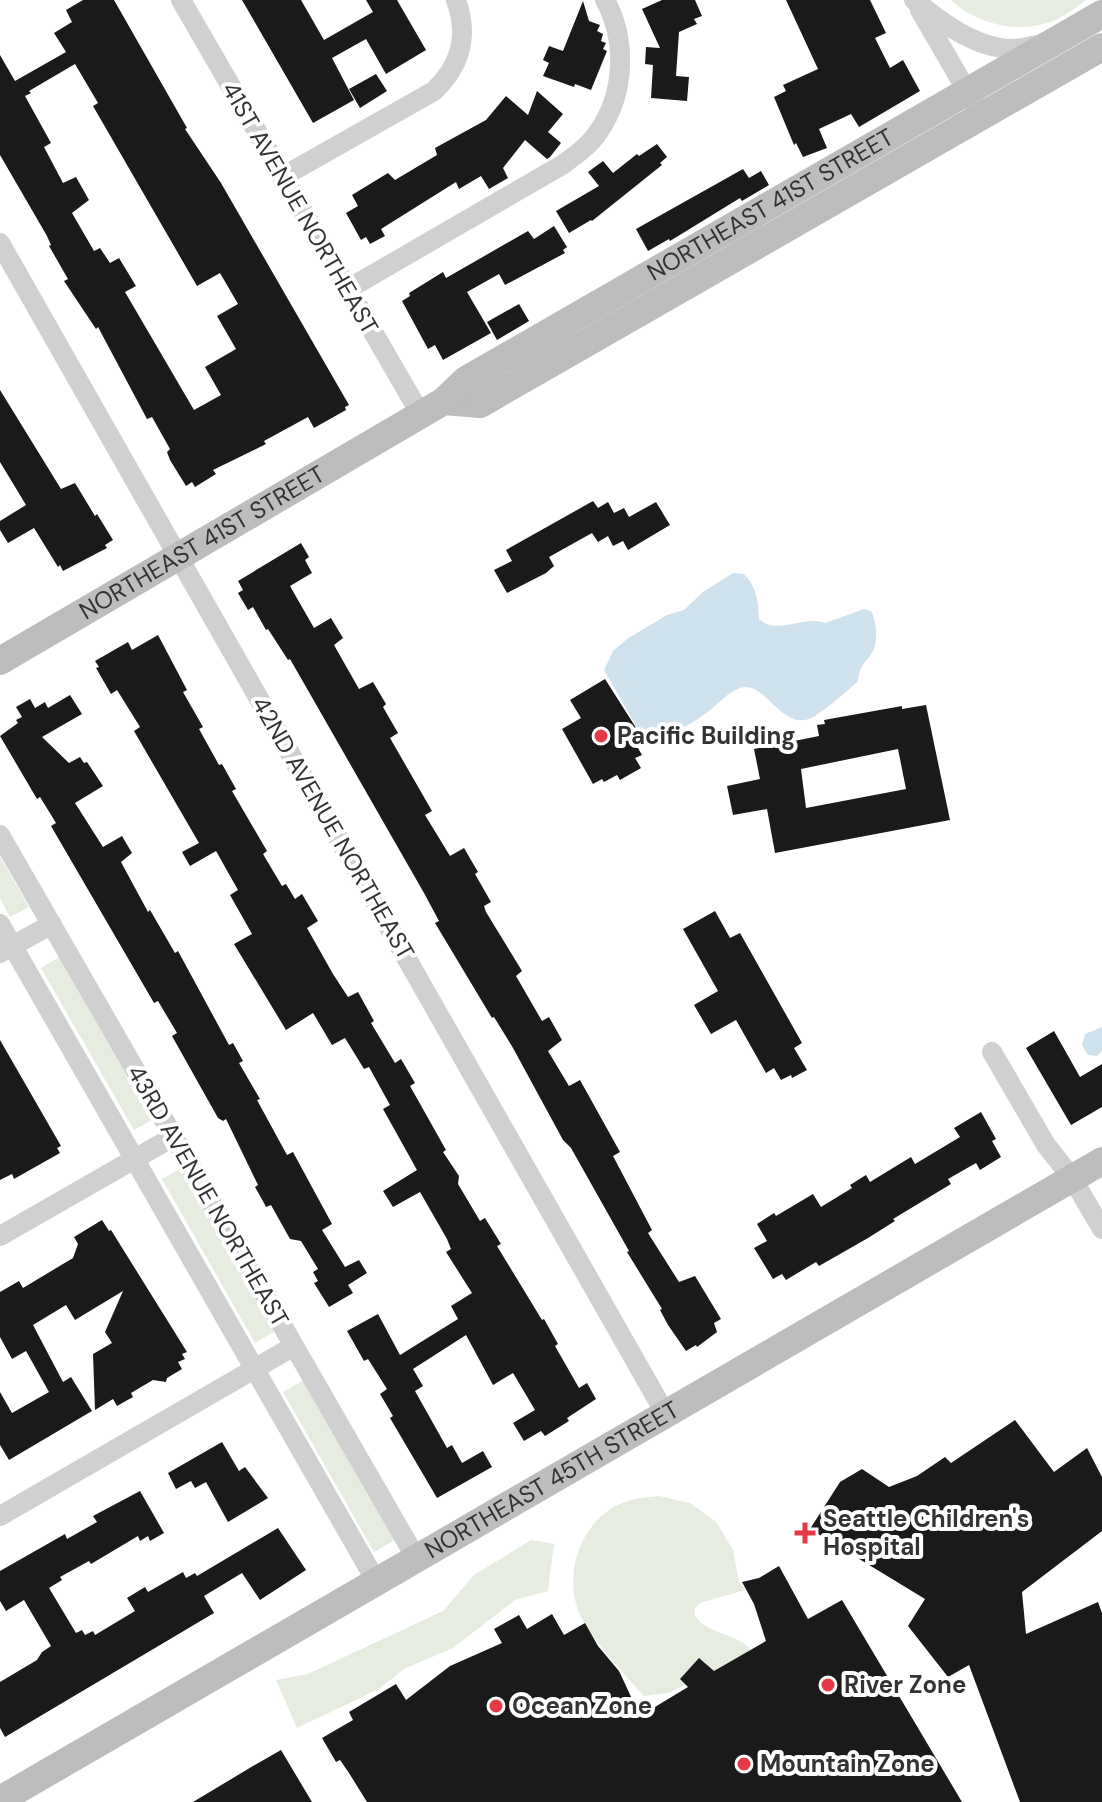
<svg xmlns="http://www.w3.org/2000/svg" width="1102" height="1802" font-family="'DM Sans',sans-serif">
<style>
.green{fill:#e6ecdf}
.water{fill:#cfe2ee}
.building{fill:#1a1a1a;fill-rule:evenodd}
.lines{fill:none;stroke-linecap:round;stroke-linejoin:round}
.street{stroke:#d0d0d0;stroke-width:20}
.secondary{stroke:#bdbdbd;stroke-width:28}
.poi-dot{fill:#e63946;stroke:#fff;stroke-width:3}
.labels{text-anchor:middle;stroke-width:8;stroke-linejoin:round;paint-order:stroke}
.street-label{font-size:24px;fill:#333;stroke:#fff}
.poi-label{font-size:24px;font-weight:bold;fill:#333;stroke:#fff;text-anchor:start}
</style>
<rect width="100%" height="100%" fill="#fff"/>
<path class="green" d="M951 0H1086C1076 7 1064 17 1053 21 1019 34 977 25 951 0Z
M0 857 29 907 10 917 0 899Z
M59 957 152 1120 134 1130 41 968Z
M181 1168 274 1332 255 1343 162 1179Z
M303 1381 395 1540 374 1552 283 1392Z
M659 1496 690 1503 716 1522 733 1550 739 1582 746 1590 700 1603 695 1608V1615C706 1636 739 1631 753 1653L668 1693 644 1696C625 1675 585 1633 577 1607 564 1566 585 1514 628 1501 637 1498 649 1497 659 1496Z
M531 1540 554 1544 548 1591 515 1600 453 1648 404 1669 379 1689 297 1728 276 1680 308 1674 443 1611 474 1575Z"/>
<path class="water" d="M733 573 744 574C757 587 758 601 759 619 777 636 804 615 825 623L864 609 871 611C877 622 878 640 873 651 865 666 861 660 858 681 845 693 830 706 815 716 783 736 766 679 740 688 726 693 717 706 705 714 688 726 665 740 643 738L604 670 613 651 627 639 667 615 684 610 703 592Z
M1102 1027V1051L1097 1056 1088 1055 1082 1045 1085 1034Z"/>
<path class="building" d="M83 0H114L187 128 185 129 221 183 349 405 345 407 346 410 314 428 308 417 264 441 266 444 213 470 216 474 195 487 192 482 186 486 170 460 167 452 170 449 152 417 147 419 98 327 96 329 64 281 68 279 49 246 51 245 47 236 0 155V55L15 81 66 52 54 33 72 22 66 10ZM75 64 98 103 93 106 197 286 220 273 238 304 217 316 236 349 205 367 221 395 194 410 125 292 136 286 119 258 110 263 100 248 94 251 72 213 89 200 76 177 63 183 44 147 51 143 25 96 31 93 29 91Z
M242 0H301L324 40 373 12 366 0H397L426 50 386 74 366 39 332 58 354 100 313 123Z
M662 0H695L702 16 694 19 697 24 679 32 676 76 689 77 687 101 651 98 653 65 645 64 646 47 660 48 642 9Z
M786 0H870L886 33 875 38 890 68 903 60 920 91 859 127 851 114 819 129 827 148 803 157 796 143 794 145 774 97 786 91 783 85 818 69Z
M583 1 589 21 600 25 597 31 603 34 601 41 606 43 603 49 607 51 591 90 575 84 574 87 543 76 549 63 543 60 549 46 563 51Z
M376 74 387 91 360 108 349 89Z
M537 91 563 114 548 132 561 143 550 157 547 159 525 140 503 168 508 178 489 189 481 176 459 189 456 182 381 229 385 236 370 244 366 237 361 240 346 213 358 206 352 195 388 173 395 180 437 155 435 148 486 120 506 96 528 115Z
M657 144 667 157 660 163 662 165 592 221 591 220 569 233 556 211 599 186 588 172 603 161 613 173 637 154 639 156Z
M743 169 749 178 761 171 769 185 742 201 740 198 670 241 669 239 648 251 636 229Z
M554 226 567 247 563 250 565 253 505 285 499 274 467 292 491 333 443 360 435 345 428 349 402 301 410 296 409 293 443 272 446 278 528 231 534 239Z
M519 304 529 321 497 340 487 322Z
M0 390 61 489 75 483 95 516 97 514 113 540 105 545 107 548 63 571 60 565 58 567 34 528 8 543 0 530V521L26 505 0 462Z
M593 501 598 508 608 502 614 513 624 508 629 517 656 502 670 525 628 550 623 541 613 546 608 536 598 542 592 533 549 557 554 566 546 573 507 593 494 570 512 561 506 550Z
M301 543 309 557 305 560 312 573 290 586 314 628 331 618 343 638 334 645 359 689 373 682 386 704 383 707 398 733 390 738 432 811 425 815 450 856 464 848 478 872 475 874 491 902 484 906 486 912 522 971 516 976 542 1021 549 1017 562 1040 548 1051 569 1086 580 1080 620 1152 613 1156 652 1230 648 1233 679 1282 695 1276 721 1319 714 1323 717 1332 697 1347 696 1345 686 1351 668 1325 660 1310 662 1309 627 1252 629 1251 571 1148 563 1140 513 1048 494 1017 492 1018 435 923 439 921 424 893 290 659 288 660 268 629 266 630 253 607 248 610 238 593 243 590 238 581Z
M158 635 187 690 183 692 203 727 199 729 219 765 222 764 236 789 232 791 267 851 263 854 282 886 286 884 295 899 302 894 318 921 307 928 333 974 348 997 358 992 374 1021 371 1023 395 1063 401 1059 415 1083 410 1086 446 1150 443 1152 459 1176 458 1184 480 1221 485 1218 501 1244 497 1246 542 1320 544 1319 558 1344 555 1346 579 1388 587 1383 596 1399 567 1418 569 1421 545 1436 541 1431 524 1441 513 1423 535 1410 513 1373 493 1385 466 1335 413 1369 423 1386 415 1391 447 1448 452 1445 462 1463 483 1451 492 1467 437 1498 390 1418 393 1416 380 1394 387 1389 368 1359 364 1361 347 1331 378 1314 400 1355 458 1319 451 1306 472 1293 446 1252 451 1249 447 1239 420 1192 393 1207 383 1191 417 1170 383 1109 390 1105 369 1067 364 1069 345 1038 332 1045 313 1013 286 1030 234 944 252 934 230 895 238 890 216 851 190 866 182 852 199 843 134 731 140 727 117 690 111 694 96 668 99 667 95 661 128 642 132 650Z
M605 679 640 734 632 738 642 755 635 758 641 768 620 780 617 775 604 782 602 779 593 784 562 729 581 718 570 700Z
M70 695 82 714 42 737 69 763 80 757 84 763 87 762 103 786 75 803 103 847 122 836 132 853 121 862 148 912 150 910 175 953 178 951 229 1045 233 1043 243 1061 239 1063 260 1099 257 1100 287 1155 293 1152 332 1224 322 1230 345 1267 359 1260 367 1273 348 1285 353 1293 329 1307 314 1283 318 1281 313 1272 318 1269 301 1241 290 1239 271 1205 266 1207 264 1203 255 1187 258 1185 226 1119 223 1121 218 1118 172 1036 177 1033 158 1001 154 1003 51 826 56 823 40 797 37 799 0 736 18 723 16 720 22 717 16 707 30 699 35 708 45 702 48 708Z
M926 705 950 820 775 853 767 809 733 815 727 786 760 779 754 749 819 736 817 725 825 724 824 720 902 706V709ZM898 749 906 789 806 808 801 769Z
M715 911 730 938 740 933 802 1043 794 1048 807 1070 792 1078 791 1075 781 1080 774 1068 766 1073 736 1020 711 1034 694 1005 718 991 683 929Z
M1054 1031 1080 1077 1102 1064V1107L1071 1125 1026 1048Z
M0 1040 61 1146 57 1148 60 1153 14 1179 12 1174 0 1180Z
M981 1112 996 1139 992 1141 1001 1157 980 1170 976 1163 948 1179 951 1184 893 1219 895 1221 868 1238 819 1266 816 1262 786 1280 782 1274 773 1279 754 1248 767 1241 757 1224 774 1213 776 1216 813 1194 821 1207 852 1188 850 1185 866 1175 870 1182 911 1157 915 1164 960 1137 954 1128Z
M102 1220 109 1231 111 1230 187 1352 182 1354 185 1359 178 1362 182 1369 167 1378 166 1382 153 1380 131 1393 133 1397 117 1406 113 1399 95 1410 93 1354 112 1343 105 1332 123 1291 75 1320 66 1305 33 1325 63 1382 71 1377 92 1411 9 1460 0 1445V1392L12 1413 49 1392 26 1351 12 1359 0 1337V1292L19 1281 23 1288 73 1258 78 1244 74 1237Z
M1015 1420 1054 1472 1087 1448 1102 1477V1531L1022 1592 1026 1634 1098 1602 1102 1613V1802H1020L969 1665 948 1677 908 1626 925 1599 810 1529 840 1482 862 1469 889 1487 917 1476 945 1457 951 1463Z
M222 1442 239 1471 245 1467 268 1498 228 1522 206 1482 195 1488 191 1481 176 1489 168 1473Z
M140 1491 164 1533 150 1541 148 1536 140 1541 138 1536 91 1564 89 1561 60 1577 62 1580 49 1588 76 1633 82 1630 85 1635 93 1631 95 1635 135 1611 127 1598 145 1587 148 1592 183 1572 186 1578 195 1573 197 1576 278 1528 306 1570 260 1600 242 1573 204 1596 214 1613 5 1737 0 1728V1682L37 1660 42 1652 51 1646 24 1600 6 1611 0 1601V1571L65 1534 67 1539 97 1522 93 1516Z
M779 1566 808 1619 842 1600 962 1802H367L349 1773 340 1760 336 1762 322 1738 353 1720 349 1712 396 1684 406 1700 450 1666 502 1643 494 1629 519 1615 527 1629 552 1614 564 1635 585 1623 598 1646 619 1671 640 1716 688 1687 680 1679 699 1658 714 1671 766 1641 754 1604 742 1582 759 1578Z
M281 1750 312 1802H193L253 1766Z"/>
<g class="lines">
<path class="street" d="M181 0 421 415
M914 0C941 22 975 48 1012 49 1021 49 1030 46 1038 45
M920 10 982 117
M282 177 434 91C461 65 469 36 456 0
M0 243 665 1413
M348 289 562 165C576 155 590 145 599 131 625 93 627 40 605 0
M0 835 416 1558
M0 924 376 1581
M0 953 52 924
M992 1052 1046 1145 1072 1178 1102 1229
M0 1236 173 1137
M0 1516 294 1346"/>
<g class="secondary">
<path d="M444 401 480 404 1102 47"/>
<path id="s1" d="M0 661 444 401 466 380 1102 14"/>
<path id="s2" d="M0 1800 1102 1161"/>
</g>
</g>
<g class="poi-dot">
<circle cx="601" cy="736" r="8"/>
<path d="M801 1521h8v8h8v8h-8v8h-8v-8h-8v-8h8z"/>
<circle cx="828" cy="1685" r="8"/>
<circle cx="496" cy="1706" r="8"/>
<circle cx="744" cy="1764" r="8"/>
</g>
<g class="labels">
<g class="street-label">
<text dy="8" stroke="none"><textPath href="#s1" startOffset="896">NORTHEAST 41ST STREET</textPath></text>
<text transform="translate(300 208) rotate(60)" y="8">41ST AVENUE NORTHEAST</text>
<text dy="8" stroke="none"><textPath href="#s1" startOffset="234">NORTHEAST 41ST STREET</textPath></text>
<text transform="translate(333 828) rotate(60)" y="8">42ND AVENUE NORTHEAST</text>
<text transform="translate(208 1196) rotate(60)" y="8">43RD AVENUE NORTHEAST</text>
<text dy="8" stroke="none"><textPath href="#s2" startOffset="638">NORTHEAST 45TH STREET</textPath></text>
</g>
<g class="poi-label">
<text x="617" y="744">Pacific Building</text>
<text x="823" y="1527">Seattle Children's<tspan x="823" dy="28">Hospital</tspan></text>
<text x="844" y="1693">River Zone</text>
<text x="512" y="1714">Ocean Zone</text>
<text x="760" y="1772">Mountain Zone</text>
</g>
</g>
</svg>
